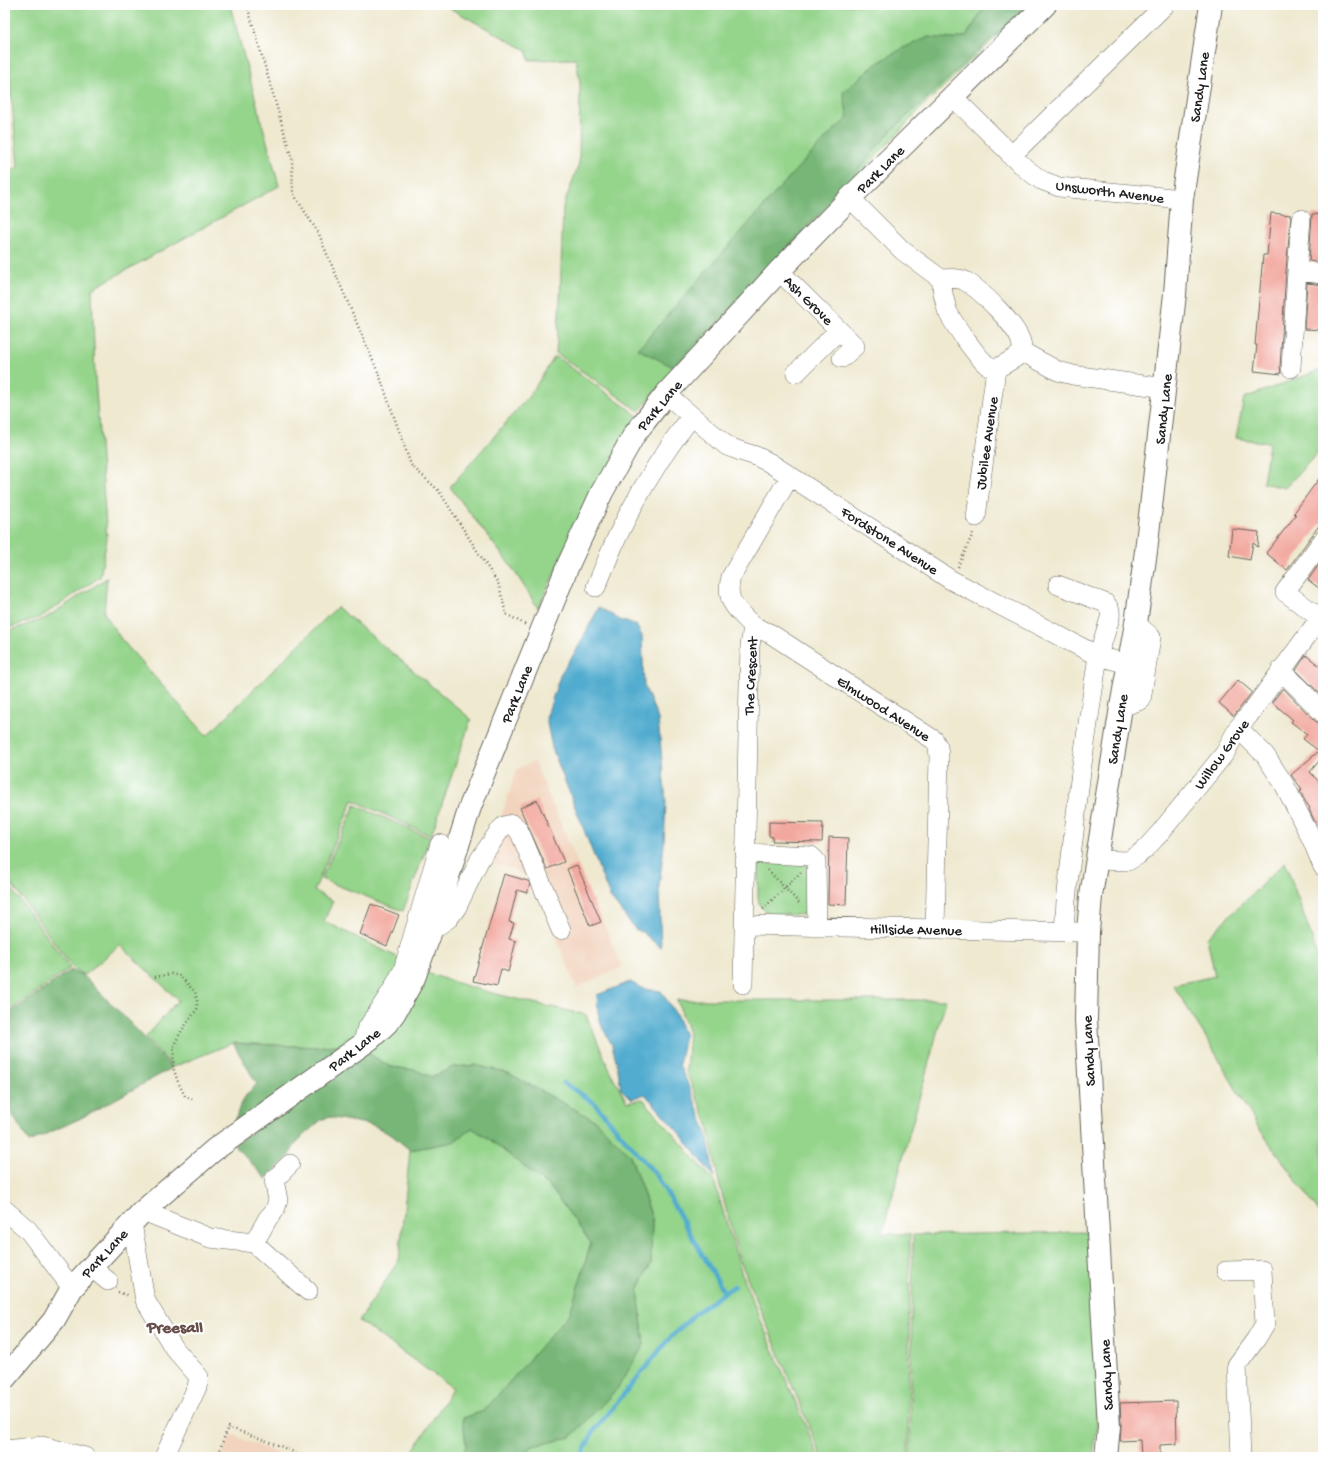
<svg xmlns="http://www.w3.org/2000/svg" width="1328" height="1462" font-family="'Gochi Hand',sans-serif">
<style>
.built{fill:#f2d4be}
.green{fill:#94d48b;stroke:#587854}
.forest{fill:#77b677;stroke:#4a694a}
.water{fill:#51accf;stroke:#366476}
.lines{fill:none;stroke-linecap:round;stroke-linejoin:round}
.stream{stroke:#51accf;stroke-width:4.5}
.building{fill:#f2a89f}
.minor-casing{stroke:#66645b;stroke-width:20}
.major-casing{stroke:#66645b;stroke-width:24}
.path{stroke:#66645b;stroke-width:2.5;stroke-dasharray:1 3;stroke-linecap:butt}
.minor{stroke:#fff;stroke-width:19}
.major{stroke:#fff;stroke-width:22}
.labels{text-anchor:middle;stroke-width:4;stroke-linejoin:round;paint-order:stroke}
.street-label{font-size:15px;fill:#1c1c1c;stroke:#fff}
.quarter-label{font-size:17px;font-weight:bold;fill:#674d4a;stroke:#fff}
</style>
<rect width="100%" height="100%" fill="#fff"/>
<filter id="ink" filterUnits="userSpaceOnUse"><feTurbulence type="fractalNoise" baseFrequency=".025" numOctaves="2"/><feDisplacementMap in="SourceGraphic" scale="8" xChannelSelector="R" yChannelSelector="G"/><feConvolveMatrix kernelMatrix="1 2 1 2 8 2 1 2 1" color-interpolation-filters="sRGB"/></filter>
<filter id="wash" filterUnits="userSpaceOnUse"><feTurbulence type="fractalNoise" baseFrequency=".012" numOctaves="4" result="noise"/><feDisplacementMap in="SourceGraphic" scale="16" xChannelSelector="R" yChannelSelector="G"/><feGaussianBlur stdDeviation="0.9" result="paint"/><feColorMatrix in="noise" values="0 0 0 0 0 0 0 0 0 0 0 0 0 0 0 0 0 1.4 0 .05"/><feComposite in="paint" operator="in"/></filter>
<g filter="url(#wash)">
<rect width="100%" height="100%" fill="#efe9d0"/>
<path class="built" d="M534 761 622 967 576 988 540 895 530 878 513 869 486 862 517 769Z
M231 1434 286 1457H221Z"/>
<path class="green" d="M5 5H230L279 186 92 289 95 377 107 539 100 577 41 617 5 629V173L18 167 9 71 5 55Z
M444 5H1030L926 103 731 310 639 411 556 353 560 301 563 207 579 164 580 83 576 59 529 60 526 50Z
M555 356 637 415 581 518 538 608 513 569 450 487 530 395Z
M1323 369V447L1285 488 1263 483 1269 443 1236 438 1244 398Z
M107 578 104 613 121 639 207 736 337 607 471 719 431 836 353 800 314 891 333 901 324 921 403 960 357 1043 316 1047 233 1043 173 1067 146 1037 178 1000 120 945 84 975 72 967 5 875V632L44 619Z
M355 805 430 838 403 911 321 879Z
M1285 862 1311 935 1323 979V1218L1258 1127 1210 1044 1173 985 1215 976 1207 938Z
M761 863 808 864V912L804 915C788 913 760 921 758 897V868Z
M5 880 70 968 5 1014Z
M425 972C477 992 532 1002 586 1015L611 1073 627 1102 643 1099 714 1181 744 1281 819 1457H518L644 1345 638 1290 651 1263 652 1218 630 1155 596 1121 508 1073 475 1065 453 1067 432 1077 415 1070 391 1067 364 1051Z
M677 1000H946L882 1234H910L908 1457H822L739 1258 718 1179 708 1125 686 1071 689 1033Z
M472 1128 488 1138 550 1187 591 1243 571 1313 484 1411 463 1418 466 1446 462 1457H409L453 1388 359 1321 399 1260 410 1150 453 1142Z
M1089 1232 1097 1355V1423L1093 1457H910L913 1235Z"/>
<path class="forest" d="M988 5H1028L892 130 842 189 764 273 673 367 638 349 792 174 832 132 848 118 843 92 876 64 903 48 928 37 954 39 966 36 982 11Z
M71 970 84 976 141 1034 172 1068 81 1118 29 1142 5 1103V1016Z
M233 1043 316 1047 357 1043 234 1125C240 1104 241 1099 257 1084Z
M364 1051 391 1067 415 1070 432 1077 453 1067 475 1065 508 1073 596 1121 630 1155 652 1218 651 1263 638 1290 644 1345 617 1389 571 1437 534 1446 518 1457H462L466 1446 463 1418 484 1411 570 1313 591 1243 550 1187 488 1138 472 1128 453 1142 410 1150 393 1136 373 1125 328 1117 321 1120 306 1133 296 1143 288 1157 266 1179 234 1145Z"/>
<path class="water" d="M599 607 620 620 636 625 642 636 644 685 658 719 666 801 664 845 659 887 661 948 642 932 635 929 610 897 552 748 546 718 561 673 576 651Z
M630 982 644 989 661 991 677 1016 685 1036 679 1065 690 1088 708 1137 714 1177 682 1136 645 1094 631 1099 621 1089 617 1064 612 1045 602 1027 598 1013 597 995Z"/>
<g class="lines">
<path class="stream" d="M564 1083 593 1102 657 1176 724 1292
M581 1457 593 1432 668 1340 697 1312 734 1286"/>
</g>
<g id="blocks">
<path class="building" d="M1271 213 1291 215 1286 270 1280 367 1281 374 1254 371 1257 345H1255L1263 255H1267Z
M1312 214 1323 215V263L1309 261Z
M1307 283 1323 285V330L1304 329Z
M1323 473V520L1287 570 1266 553 1296 515 1294 513Z
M1232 529 1259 532 1258 547 1253 543 1250 560 1229 556Z
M1323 559V591L1308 580Z
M1306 655 1323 669V689L1319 693 1296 670Z
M1238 680 1252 692 1234 716 1219 703Z
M1283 688 1315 721 1323 725V756L1310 772 1323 786V830L1314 820 1309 809 1310 808 1305 801 1300 791 1302 789 1291 775 1319 751 1303 739 1307 734 1291 722 1293 720 1272 702Z
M537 800 564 862 547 869 520 808Z
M769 822 823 823 822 842 772 841 773 837 769 836Z
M829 837 848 838 846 905 828 904Z
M577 865 601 922 590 926 567 869Z
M504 874 528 881 530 884 527 893 517 890 509 922 514 923 509 939 516 941 508 972 501 969 497 986 473 981Z
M371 904 399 915 387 946 360 934Z
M1176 1401 1177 1444 1160 1445V1453L1157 1454V1457H1141L1140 1440 1120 1441 1121 1426 1120 1403Z"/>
</g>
</g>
<g filter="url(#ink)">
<use href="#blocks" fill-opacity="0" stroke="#66645b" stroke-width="1"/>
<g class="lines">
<g class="minor-casing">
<path id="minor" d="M952 96 1026 169 1041 180 1059 187 1182 199
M1011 156 1165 5
M850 198 903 251 941 279C948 279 958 277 965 281 980 289 1017 326 1021 342 1022 345 1022 349 1023 352L1058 371 1073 375 1165 388
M779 271 855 346 842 358
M1297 271 1301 219
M941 279C942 290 944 300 947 310 952 322 977 357 987 365 990 367 993 368 996 369L1015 358 1023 352
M1291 368 1297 271 1323 274
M796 373 839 330
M666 394 727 446 740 451 756 456 770 463 951 580 1098 656 1128 664
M976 517 996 369
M1058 585 1105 603C1110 608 1111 611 1110 618L1098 656 1081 771 1066 901 1064 932
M596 587C604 569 611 549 620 531 640 490 664 451 692 416
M1320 618 1285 592 1323 540
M753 626 771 634 934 740 938 747 939 756 935 929
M1281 670 1323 713
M1121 707 1141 700 1151 637 1136 623
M1238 728 1265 755 1284 784 1312 840 1323 867
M745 853 811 856 816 861 817 927
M1097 860 1128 861 1138 855 1147 847 1159 834 1225 753 1238 728 1249 715 1323 614
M745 925 1077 932
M431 931 449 918 457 907 480 859 500 830 504 826 512 824 517 828 521 835 561 930
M743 984 749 683 750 646 753 626C738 610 724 602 731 577L790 476
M362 1046 366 1030 391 992 403 970 440 844
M5 1210 28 1230 72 1288
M143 1211 210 1238 254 1243 308 1291
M132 1223 145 1300 174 1348 199 1377 197 1387 164 1457
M254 1243 268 1218 275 1210 278 1200 274 1180 290 1164
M91 1267 108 1281
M1226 1271 1262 1270 1265 1324 1256 1339 1237 1365 1241 1457
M5 1450 42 1446 85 1457"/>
</g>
<g class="major-casing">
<path id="major" d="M5 1378 54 1320 72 1288 143 1211 214 1150 370 1039 387 1023 395 1012 414 978 431 931 470 807 541 632 569 563 602 492 634 435 666 394 779 271 850 198 1045 5
M1106 1457 1109 1427 1086 1020 1088 932 1091 896 1121 707 1136 623 1146 551 1175 294 1182 199 1211 5"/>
</g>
<path class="path" d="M247 5 292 159 293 193 319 234 324 247 380 377 411 465 439 491 499 585 506 614 526 625
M958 567 974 531
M768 870 800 904
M763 909 801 872
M155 977 171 974 180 976 195 992 197 999V1009L182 1030 174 1045 173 1067 178 1082 185 1096 195 1100
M118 1292 129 1296
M217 1457 228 1427 278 1445 304 1457"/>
<use href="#minor" class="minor"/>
<use href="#major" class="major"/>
</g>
</g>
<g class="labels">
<g class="street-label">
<text transform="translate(1199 87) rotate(-82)" y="5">Sandy Lane</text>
<text transform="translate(880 169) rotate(-45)" y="5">Park Lane</text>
<text transform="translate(1110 191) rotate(7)" y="5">Unsworth Avenue</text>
<text transform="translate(809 300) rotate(45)" y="5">Ash Grove</text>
<text transform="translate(659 405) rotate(-50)" y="5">Park Lane</text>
<text transform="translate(1163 409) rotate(-84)" y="5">Sandy Lane</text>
<text transform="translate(986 443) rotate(-82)" y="5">Jubilee Avenue</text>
<text transform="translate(890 540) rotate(33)" y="5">Fordstone Avenue</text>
<text transform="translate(750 676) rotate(-87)" y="5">The Crescent</text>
<text transform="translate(516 694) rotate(-68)" y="5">Park Lane</text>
<text transform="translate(884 708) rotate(33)" y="5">Elmwood Avenue</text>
<text transform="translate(1117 729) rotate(-81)" y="5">Sandy Lane</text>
<text transform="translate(1221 754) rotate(-54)" y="5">Willow Grove</text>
<text transform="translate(916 929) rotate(1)" y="5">Hillside Avenue</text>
<text transform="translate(354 1049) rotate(-38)" y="5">Park Lane</text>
<text transform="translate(1088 1051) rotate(-93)" y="5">Sandy Lane</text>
<text transform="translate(104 1253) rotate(-47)" y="5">Park Lane</text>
<text transform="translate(1106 1375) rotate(-93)" y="5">Sandy Lane</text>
</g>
<g class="quarter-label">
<text x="175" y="1332">Preesall</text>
</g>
</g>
<rect width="1328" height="1462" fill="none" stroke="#fff" stroke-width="20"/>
</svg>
